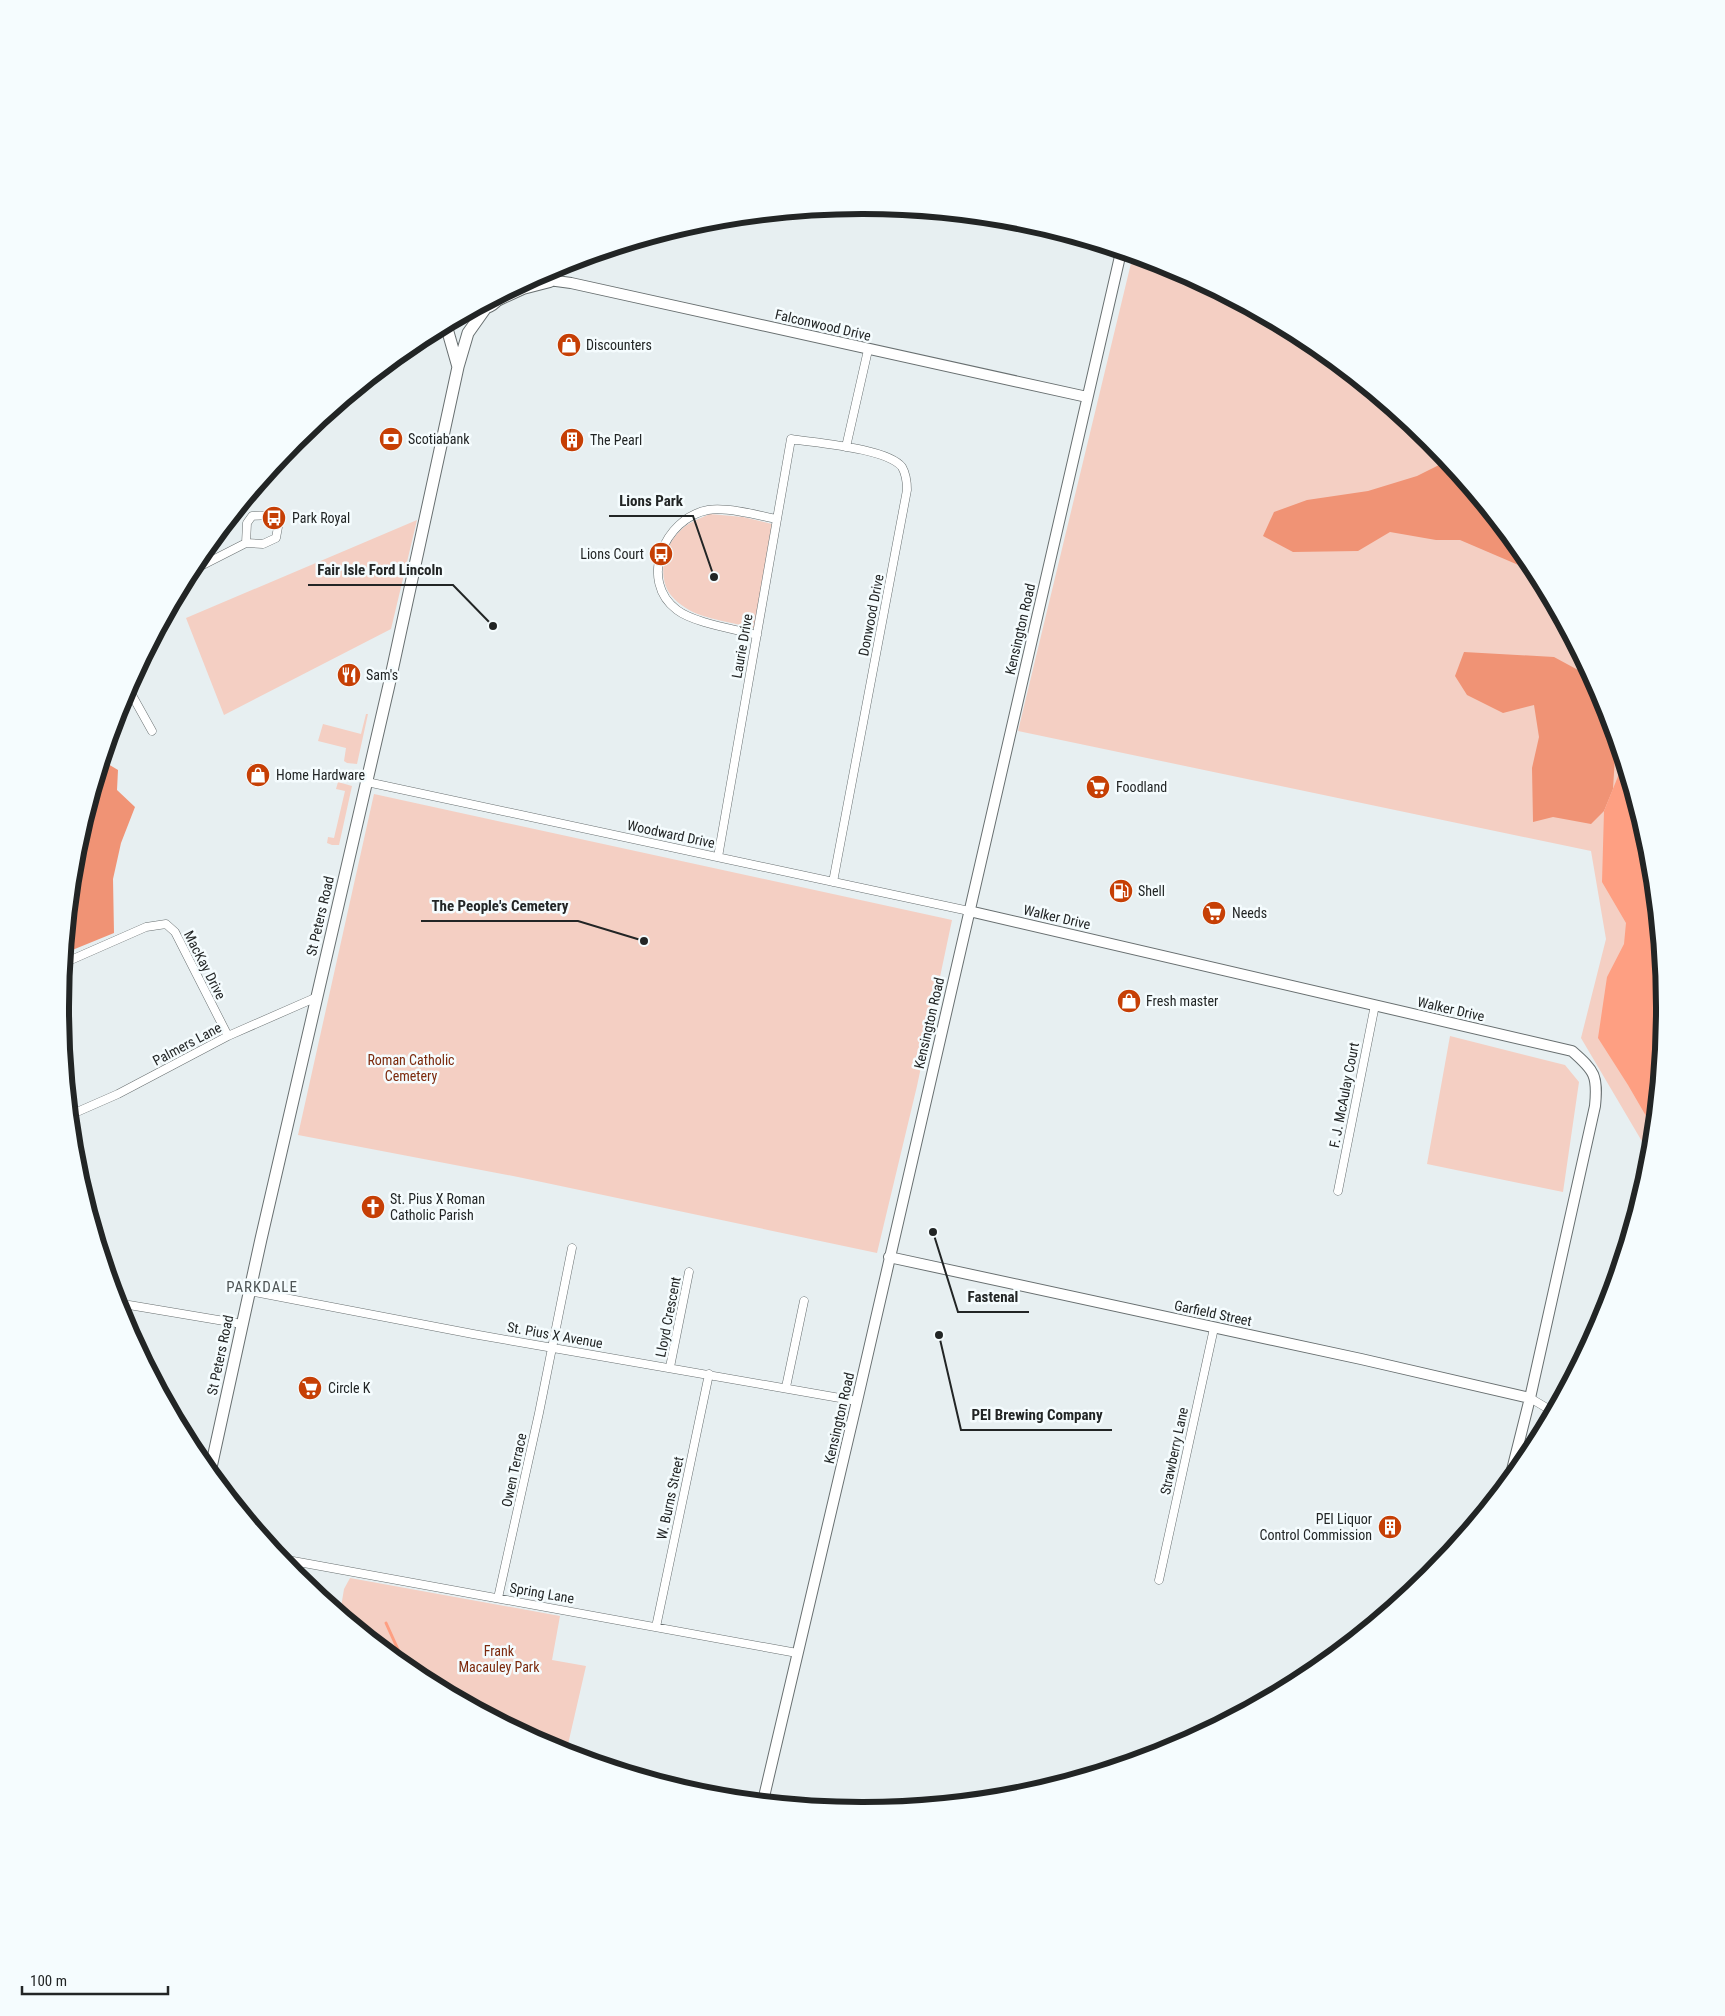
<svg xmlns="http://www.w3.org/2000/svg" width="1725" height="2016" font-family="'Roboto Condensed',sans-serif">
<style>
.green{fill:#f4cfc3}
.forest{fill:#f09375}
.water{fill:#fe9f82}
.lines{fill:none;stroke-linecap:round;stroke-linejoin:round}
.stream{stroke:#fe9f82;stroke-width:3}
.street-casing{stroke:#686f70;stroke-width:9}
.secondary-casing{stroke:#686f70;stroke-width:12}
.primary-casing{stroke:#686f70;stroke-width:13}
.street{stroke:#fff;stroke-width:8}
.secondary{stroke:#fff;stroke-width:10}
.primary{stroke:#fff;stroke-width:11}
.labels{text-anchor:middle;stroke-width:5;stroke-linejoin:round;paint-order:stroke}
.street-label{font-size:14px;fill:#222525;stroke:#f5fcfe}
.poi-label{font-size:14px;fill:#222525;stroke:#f5fcfe;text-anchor:start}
.park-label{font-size:14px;fill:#7c2a0d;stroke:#f5fcfe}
.neighbourhood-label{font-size:15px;letter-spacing:1px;fill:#4e5455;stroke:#f5fcfe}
.rim{fill:none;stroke:#222525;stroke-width:6}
.leader{fill:none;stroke:#222525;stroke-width:2}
.callout-dot{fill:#222525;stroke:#f5fcfe;stroke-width:2}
.callout-label{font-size:15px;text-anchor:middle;font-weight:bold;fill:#222525;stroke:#f5fcfe;stroke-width:5;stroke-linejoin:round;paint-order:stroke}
</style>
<rect width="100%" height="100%" fill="#e7eff1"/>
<path class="green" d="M1133 255 1170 267 1309 341 1430 441 1530 562 1604 701 1650 852 1665 1008 1650 1155 1581 1038 1606 939 1591 851 1018 731Z
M710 514 743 517 772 524 754 628C739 624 702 618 691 611 684 607 675 601 670 594 657 575 664 546 680 531 688 522 699 519 710 514Z
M417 520 391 629 224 715 186 618Z
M366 714H368L357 764 347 763 344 761 346 748 318 741 323 724 361 734Z
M338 782 352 786 339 845H332L327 843 328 837 334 838 345 791 336 789Z
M374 794 952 920 917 1086 877 1253 518 1177 298 1135Z
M1450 1036 1565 1065 1579 1082 1563 1192 1427 1164Z
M350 1578 560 1616 552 1660 586 1666 566 1753 555 1749 416 1675 340 1613 344 1589Z"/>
<path class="forest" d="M1447 461 1530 562 1535 572 1460 540H1436L1390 532 1358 551 1293 552 1263 536 1274 512 1307 500 1368 491 1417 476Z
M1464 652 1554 657 1591 677 1604 701 1616 740 1613 789 1604 811 1591 824 1553 817 1533 822 1532 768 1539 737 1534 705 1503 713 1467 695 1455 676Z
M103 761 118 770 117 790 135 807 121 843 113 879 114 933 65 953 75 851Z"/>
<path class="water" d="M1623 764 1650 852 1665 1008 1653 1128 1628 1085 1598 1038 1607 977 1624 944 1626 923 1602 882 1604 811Z"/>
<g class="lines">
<path class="stream" d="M386 1623 405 1665"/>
<g class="street-casing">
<path id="street" d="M846 447 868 350
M191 571 246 543 263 544 276 538 278 527C271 514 266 515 252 516L247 523 246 543
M757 635C735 629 694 623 677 610 638 581 664 518 708 510 727 507 758 515 776 519
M128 688 152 731
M367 782 969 911
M718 857 791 439C815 443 887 448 902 467 906 474 907 482 907 490L833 882
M64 963 146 927 166 924 175 932 228 1036
M70 1115 118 1094 228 1036 317 997
M1338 1191 1375 1005
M249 1291 473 1334 857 1401
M119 1309 129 1305 242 1324
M670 1367 689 1272
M786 1387 804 1301
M1530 1398 1552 1411
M282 1559 797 1653
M1159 1580 1214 1328
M498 1598 539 1413 572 1248
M656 1627 709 1374"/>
</g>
<g class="secondary-casing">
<path id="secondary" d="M534 278 571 283 1087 397
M497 301 523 289 550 282
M969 911 1572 1051C1595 1071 1598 1076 1595 1106L1530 1398 1510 1478
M889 1257 1361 1359 1530 1398
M763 1801 857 1401 1121 252"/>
</g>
<g class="primary-casing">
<path id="primary" d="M471 311C482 310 494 307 499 297
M446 325 458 367
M210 1472 261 1239 389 685 458 367 468 333 485 309"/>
</g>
<use href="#street" class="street"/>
<use href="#secondary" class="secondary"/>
<use href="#primary" class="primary"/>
</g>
<defs>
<g id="shop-disc" transform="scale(1.25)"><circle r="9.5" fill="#c63f05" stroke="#f5fcfe"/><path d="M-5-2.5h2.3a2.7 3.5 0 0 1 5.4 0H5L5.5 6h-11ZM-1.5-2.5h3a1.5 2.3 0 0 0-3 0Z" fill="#fff"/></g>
<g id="bank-disc" transform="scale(1.25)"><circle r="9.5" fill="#c63f05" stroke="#f5fcfe"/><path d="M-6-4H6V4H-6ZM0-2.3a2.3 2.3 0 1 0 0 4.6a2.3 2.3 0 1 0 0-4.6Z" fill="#fff"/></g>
<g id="building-disc" transform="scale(1.25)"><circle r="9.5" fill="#c63f05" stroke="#f5fcfe"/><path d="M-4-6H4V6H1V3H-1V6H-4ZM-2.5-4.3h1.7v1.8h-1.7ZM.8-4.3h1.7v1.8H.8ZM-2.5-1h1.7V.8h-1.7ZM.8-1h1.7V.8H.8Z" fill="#fff"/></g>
<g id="bus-disc" transform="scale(1.25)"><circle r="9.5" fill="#c63f05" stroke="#f5fcfe"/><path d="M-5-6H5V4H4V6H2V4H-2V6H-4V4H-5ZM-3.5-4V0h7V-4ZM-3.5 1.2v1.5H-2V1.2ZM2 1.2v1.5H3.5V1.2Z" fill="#fff"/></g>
<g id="restaurant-disc" transform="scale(1.25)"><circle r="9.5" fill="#c63f05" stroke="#f5fcfe"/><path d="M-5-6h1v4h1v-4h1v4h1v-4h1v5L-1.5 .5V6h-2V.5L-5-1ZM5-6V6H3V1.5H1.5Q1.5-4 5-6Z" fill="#fff"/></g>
<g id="supermarket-disc" transform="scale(1.25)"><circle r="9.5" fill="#c63f05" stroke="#f5fcfe"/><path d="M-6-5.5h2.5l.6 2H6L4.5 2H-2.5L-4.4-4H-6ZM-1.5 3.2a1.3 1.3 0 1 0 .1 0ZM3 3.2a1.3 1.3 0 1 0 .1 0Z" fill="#fff"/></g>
<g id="fuel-disc" transform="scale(1.25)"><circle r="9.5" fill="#c63f05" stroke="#f5fcfe"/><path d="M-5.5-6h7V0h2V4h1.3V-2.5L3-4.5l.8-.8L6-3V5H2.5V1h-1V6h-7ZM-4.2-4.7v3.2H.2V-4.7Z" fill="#fff"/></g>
<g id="church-disc" transform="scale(1.25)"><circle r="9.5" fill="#c63f05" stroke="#f5fcfe"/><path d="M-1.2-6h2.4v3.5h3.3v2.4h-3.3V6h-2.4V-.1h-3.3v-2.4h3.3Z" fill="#fff"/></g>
</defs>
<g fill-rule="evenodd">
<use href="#shop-disc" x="569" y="345"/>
<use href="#bank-disc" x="391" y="439"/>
<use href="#building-disc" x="572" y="440"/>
<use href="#bus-disc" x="274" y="518"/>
<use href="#bus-disc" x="661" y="554"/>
<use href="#restaurant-disc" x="349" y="675"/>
<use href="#shop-disc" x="258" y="775"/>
<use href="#supermarket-disc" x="1098" y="787"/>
<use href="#fuel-disc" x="1121" y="891"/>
<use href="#supermarket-disc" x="1214" y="913"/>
<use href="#shop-disc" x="1129" y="1001"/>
<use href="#church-disc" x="373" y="1207"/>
<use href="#supermarket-disc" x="310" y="1388"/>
<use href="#building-disc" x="1390" y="1527"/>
</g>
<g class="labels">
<g class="street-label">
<text transform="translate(823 325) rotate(13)" y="5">Falconwood Drive</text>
<text transform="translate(871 615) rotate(-79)" y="5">Donwood Drive</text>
<text transform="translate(1020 629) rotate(-77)" y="5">Kensington Road</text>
<text transform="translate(742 646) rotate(-80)" y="5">Laurie Drive</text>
<text transform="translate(671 834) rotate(12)" y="5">Woodward Drive</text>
<text transform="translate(320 916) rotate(-77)" y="5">St Peters Road</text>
<text transform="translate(1057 917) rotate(13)" y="5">Walker Drive</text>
<text transform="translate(205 965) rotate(63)" y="5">MacKay Drive</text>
<text transform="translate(1451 1009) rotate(13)" y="5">Walker Drive</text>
<text transform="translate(929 1023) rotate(-77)" y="5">Kensington Road</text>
<text transform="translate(187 1044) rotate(-28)" y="5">Palmers Lane</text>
<text transform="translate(1344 1095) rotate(-79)" y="5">F. J. McAulay Court</text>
<text transform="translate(1213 1313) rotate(12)" y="5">Garfield Street</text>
<text transform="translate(668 1317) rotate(-79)" y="5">Lloyd Crescent</text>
<text transform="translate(555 1335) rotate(10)" y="5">St. Pius X Avenue</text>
<text transform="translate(220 1355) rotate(-78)" y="5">St Peters Road</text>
<text transform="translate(839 1418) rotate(-77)" y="5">Kensington Road</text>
<text transform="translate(1174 1451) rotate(-78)" y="5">Strawberry Lane</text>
<text transform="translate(514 1470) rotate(-78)" y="5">Owen Terrace</text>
<text transform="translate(670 1498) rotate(-78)" y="5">W. Burns Street</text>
<text transform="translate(542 1593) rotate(10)" y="5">Spring Lane</text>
</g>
<g class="poi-label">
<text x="586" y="350">Discounters</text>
<text x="408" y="444">Scotiabank</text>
<text x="590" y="445">The Pearl</text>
<text x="292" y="523">Park Royal</text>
<text x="644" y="559" text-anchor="end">Lions Court</text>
<text x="366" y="680">Sam's</text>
<text x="276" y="780">Home Hardware</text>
<text x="1116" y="792">Foodland</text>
<text x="1138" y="896">Shell</text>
<text x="1232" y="918">Needs</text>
<text x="1146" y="1006">Fresh master</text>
<text x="390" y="1204">St. Pius X Roman<tspan x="390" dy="16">Catholic Parish</tspan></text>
<text x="328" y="1393">Circle K</text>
<text x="1372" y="1524" text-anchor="end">PEI Liquor<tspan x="1372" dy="16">Control Commission</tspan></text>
</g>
<g class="park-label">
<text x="411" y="1065">Roman Catholic<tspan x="411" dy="16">Cemetery</tspan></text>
<text x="499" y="1656">Frank<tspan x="499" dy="16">Macauley Park</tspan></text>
</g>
<g class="neighbourhood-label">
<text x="262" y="1292">PARKDALE</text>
</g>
</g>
<path d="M0 0H1725V2016H0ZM862 214H863A793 793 0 0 1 1656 1007V1009A793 793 0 0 1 863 1802H862A793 793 0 0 1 69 1009V1007A793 793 0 0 1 862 214Z" fill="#f5fcfe" fill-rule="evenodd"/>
<path class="rim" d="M862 214H863A793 793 0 0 1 1656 1007V1009A793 793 0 0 1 863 1802H862A793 793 0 0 1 69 1009V1007A793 793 0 0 1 862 214Z"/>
<path class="leader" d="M714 577L693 516H609M493 626L453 585H308M644 941L578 921H421M933 1232L958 1312H1029M939 1335L961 1430H1112"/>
<g class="callout-dot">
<circle cx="714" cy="577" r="5"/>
<circle cx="493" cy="626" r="5"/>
<circle cx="644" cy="941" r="5"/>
<circle cx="933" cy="1232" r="5"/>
<circle cx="939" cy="1335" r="5"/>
</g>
<g class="callout-label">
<text x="651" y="506">Lions Park</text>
<text x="380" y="575">Fair Isle Ford Lincoln</text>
<text x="500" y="911">The People's Cemetery</text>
<text x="993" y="1302">Fastenal</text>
<text x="1037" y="1420">PEI Brewing Company</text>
</g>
<path d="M22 1986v8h146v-8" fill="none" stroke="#222525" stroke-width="2.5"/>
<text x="30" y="1986" font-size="15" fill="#222525" stroke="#f5fcfe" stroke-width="4" paint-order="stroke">100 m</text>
</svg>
